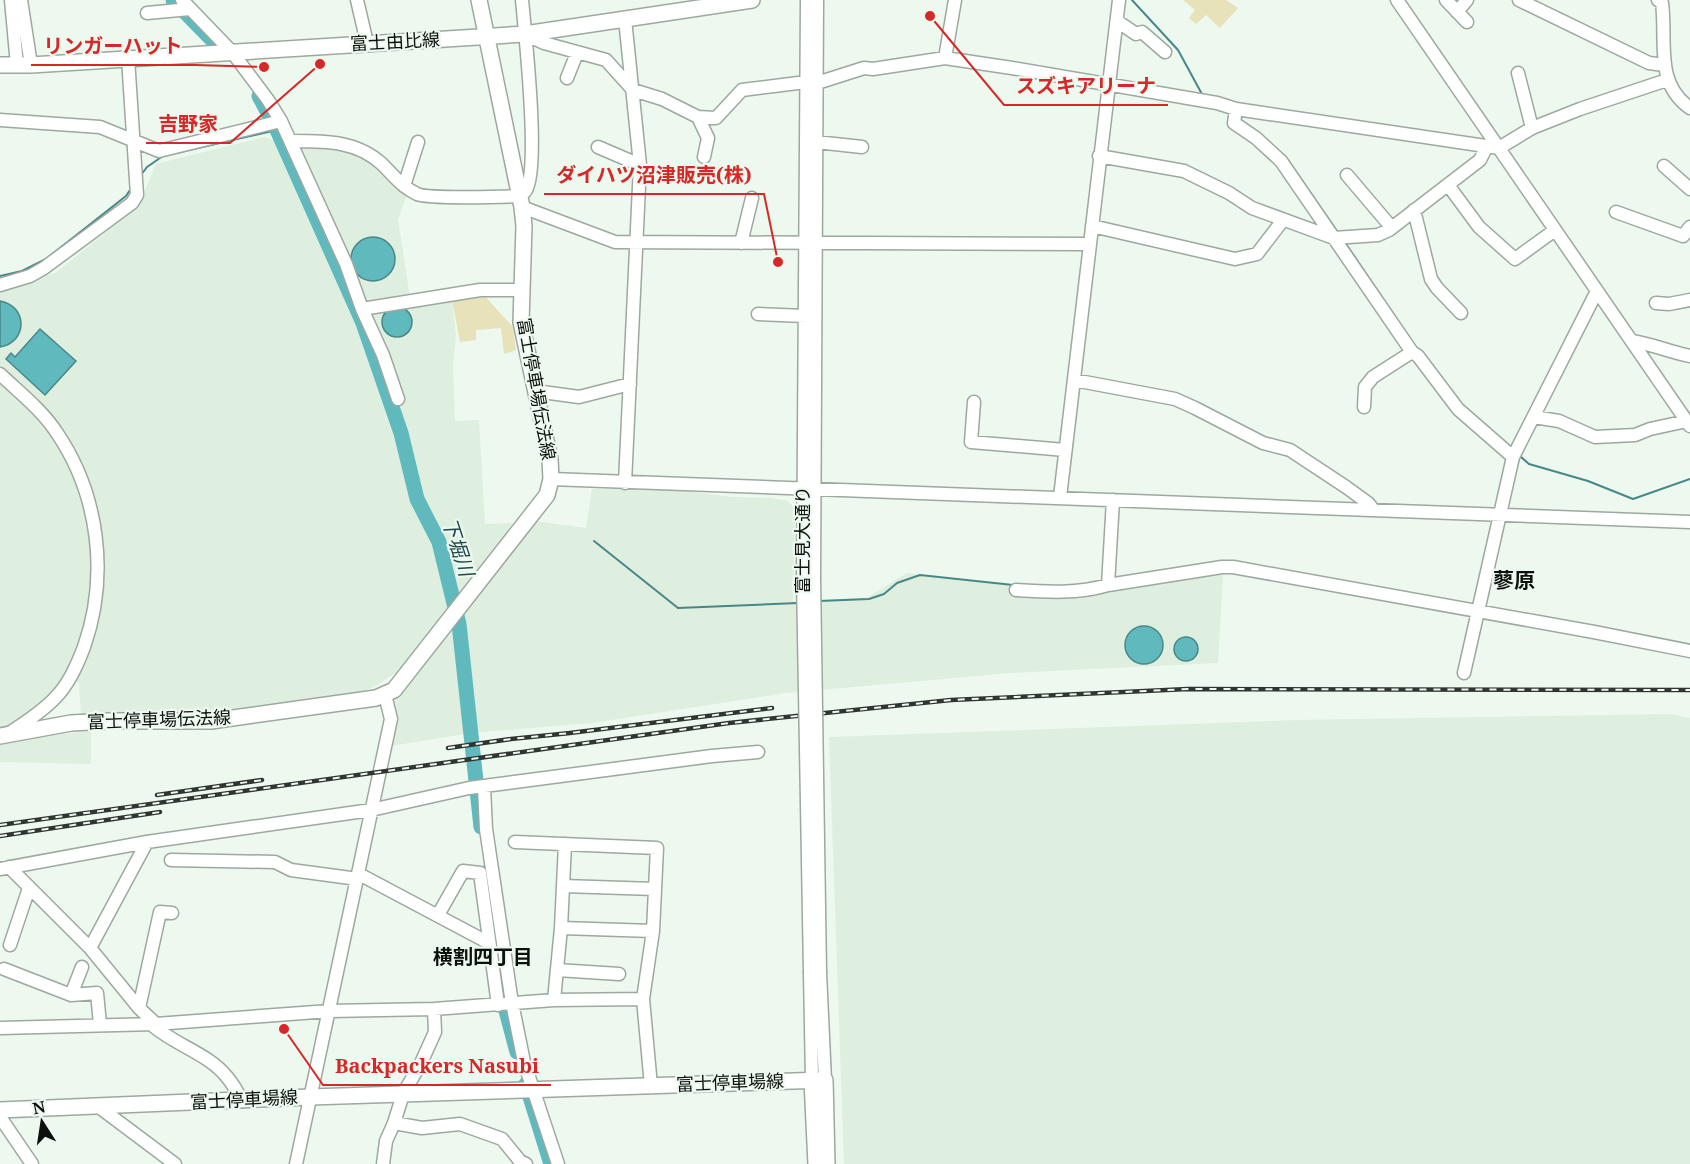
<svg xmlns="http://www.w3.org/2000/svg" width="1690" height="1164" font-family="'Noto Serif','Noto Sans JP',serif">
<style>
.built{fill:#deefe0}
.green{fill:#e8e2bb}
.water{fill:#60b9bd;stroke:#478788;stroke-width:1.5}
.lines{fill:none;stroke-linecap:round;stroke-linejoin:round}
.stream{stroke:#478788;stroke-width:2}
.river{stroke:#60b9bd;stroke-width:15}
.minor-casing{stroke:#9da89f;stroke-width:15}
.major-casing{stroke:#9da89f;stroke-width:18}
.minor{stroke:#fff;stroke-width:12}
.major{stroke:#fff;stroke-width:15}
.rail-casing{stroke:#303531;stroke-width:4.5}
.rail{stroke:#edf8ef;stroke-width:2;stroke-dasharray:7;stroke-linecap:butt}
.minor-bridge-casing{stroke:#9da89f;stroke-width:15;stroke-linecap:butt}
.minor-bridge{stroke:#fff;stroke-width:12}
.labels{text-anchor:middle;stroke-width:4.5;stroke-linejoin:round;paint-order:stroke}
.street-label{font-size:18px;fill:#0d110e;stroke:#edf8ef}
.water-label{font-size:20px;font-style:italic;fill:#214b4d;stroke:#edf8ef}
.neighbourhood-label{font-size:20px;font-weight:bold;fill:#0d110e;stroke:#edf8ef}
.quarter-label{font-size:21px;font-weight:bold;fill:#0d110e;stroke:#edf8ef}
.leader{fill:none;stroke:#d62828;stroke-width:2}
.callout-dot{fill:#d62828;stroke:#edf8ef;stroke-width:2}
.callout-label{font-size:20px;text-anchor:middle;font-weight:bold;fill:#d62828;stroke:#edf8ef;stroke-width:4.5;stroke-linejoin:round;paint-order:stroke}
</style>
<rect width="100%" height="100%" fill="#edf8ef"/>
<path class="built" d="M264 137 296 147 341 148 381 169 407 194 398 220 410 297 452 299 456 336 453 366 455 421 479 420 485 524 513 523 398 671 379 684 362 692 211 713H111L81 715 79 682 69 683 30 721 0 727V289L55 273 138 207 156 164Z
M592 489 676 490 732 497 771 498 788 501 795 509 793 601H819L868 597 907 573 1056 591 1223 575 1218 663 1011 673 786 693 592 723 471 733 385 747 393 697 534 521 586 528Z
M1671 714 1690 718V1164H844L829 737 1298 720Z
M91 731V764L0 762V745L37 737Z"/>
<path class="green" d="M1183 0H1226L1238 8 1220 28 1206 15 1196 24 1189 18 1195 10Z
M483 294 513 327 516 350 504 354 501 328 476 330V340L460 342 452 300Z"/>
<path class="water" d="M351 259a22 22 0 1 1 44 0a22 22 0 1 1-44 0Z
M0 301C28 306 28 342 0 347Z
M382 322a15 15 0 1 1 30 0a15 15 0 1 1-30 0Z
M40 329 76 361 45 395 6 359 11 353 15 357Z
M1125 645a19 19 0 1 1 38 0a19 19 0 1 1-38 0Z
M1174 649a12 12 0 1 1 24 0a12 12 0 1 1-24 0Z"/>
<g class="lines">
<path class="stream" d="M1132 0 1178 50 1203 96
M1240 119 1250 127
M1284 155 1288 160 1339 234
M141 175 147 167 163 156 277 130
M1344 241 1396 318
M0 276 22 271 46 259 126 196 132 187
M1520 456 1529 464 1588 481 1633 499 1690 479
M594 541 678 608 798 603
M819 601 869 599 884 594 897 583 920 575 1013 585"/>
<path class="river" d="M173 0 222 50
M259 96 277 130 363 323 401 433 417 499 439 542 459 624 481 827
M487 872 505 1007 517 1052
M526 1084 551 1164"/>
<g class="minor-casing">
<path id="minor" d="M11 0 17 65
M21 0 31 65
M182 0 232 52 268 100 281 121 346 264 362 309 383 355 398 399
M357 0 367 43
M1397 0 1690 426
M1446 0 1467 22
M1519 0 1649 63 1664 65
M1658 0 1662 3C1667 41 1654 83 1690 108
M1457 12 1467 0
M147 13 190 9
M625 19 640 165 625 483
M1117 21 1136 34 1142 32 1165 52
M525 34 544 43 606 60 633 90 662 99 698 117 716 118 742 90 806 82
M945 58 955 0
M1518 73 1532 128
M567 78 577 53
M817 83 864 68 873 69 945 58 1012 68 1217 103 1236 109 1499 148 1532 128 1580 109 1667 80
M1236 109 1234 123 1256 138 1281 161 1412 352 1373 377 1365 387 1364 407
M698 117 708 138 704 157
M0 120 100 127 159 151 281 121
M290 141C323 141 356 140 382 164 393 175 402 187 417 194 427 199 503 197 519 196 521 194 525 193 526 190 540 167 525 32 522 0
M816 142 862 147
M598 147 640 165
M1099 156 1184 171 1229 193 1252 208 1334 238 1378 235 1389 230 1480 160 1486 148
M1664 166 1690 189
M1347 175 1392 228
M1448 185 1479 227 1515 259 1555 230
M404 186 418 142
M522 207 615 242 1089 244
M1414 210 1431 279 1437 288 1461 313
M1616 212 1683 236 1690 227
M1092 226 1235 259 1257 254 1283 220
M741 243 752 198
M0 285 30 276 44 268 132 203 137 195 128 58
M1656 303 1669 304 1690 300
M362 309 480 290H522
M758 314 805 316
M1632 341C1652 344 1670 352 1690 356
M1412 352 1418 356 1458 409 1513 457
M0 374C20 393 42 410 57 433 99 495 109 576 84 647 77 665 69 684 55 698 42 712 24 723 8 734
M1074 380 1175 399 1195 408 1263 443 1290 450 1346 487 1368 503 1373 509
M535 391 579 397 630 384
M974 402 971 442 1065 450
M1534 417 1559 421 1595 437 1635 435 1650 429 1687 421
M551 479 1690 522
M1060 497 1119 0
M814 577 817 0
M803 579 807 0
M1108 585 1222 567H1233L1594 632 1690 651
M1016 590C1047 592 1078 594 1108 585L1113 500
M1464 673 1513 457 1597 291
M484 787 486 829 512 1003 524 1062 558 1164
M515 842 657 848 653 931 643 999 651 1086
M171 860 275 862 291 870 358 879
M9 867 90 948 139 1008 156 1024
M0 869 147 842 371 810 469 788 712 756 758 752
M359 874 489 943
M563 886 655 889
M438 915 463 871 480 873 498 1005
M561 928 653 931
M10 945 29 888
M90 948 147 842
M4 969 71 995 97 993 100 1024
M557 970 619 974
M810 973 812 1081
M820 973 825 1080
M71 995 82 967
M554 1000 561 928 565 844
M139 1008 160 912 172 913
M151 1024C174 1045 208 1053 227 1077 233 1084 238 1093 242 1101
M0 1028 156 1024 329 1011 434 1009 554 1000 643 999
M99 1107 175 1164
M0 1117 32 1164
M394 1123 422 1128 460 1124 502 1139 520 1161 526 1164
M296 1164 391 719 385 695
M383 1164 386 1141 394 1123 403 1094 421 1063 435 1032 434 1009"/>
</g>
<g class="major-casing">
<path id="major" d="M0 65H31L525 34 752 0
M0 736 71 723 109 721H211L376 698 394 690 547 495 551 479 550 459 521 322 524 226 522 207 479 0
M812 1081 816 1164
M0 1110 310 1097 825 1080 827 1164"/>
</g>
<use href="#minor" class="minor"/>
<use href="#major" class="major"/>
<g class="rail-casing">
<path id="rail" d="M448 748 511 739 570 733 772 708
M157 795 262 780
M0 825 729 723 951 700 1188 689 1690 690
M0 836 160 812"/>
</g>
<use href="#rail" class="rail"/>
<g class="minor-bridge-casing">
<path id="minor-bridge" d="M814 577 820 973
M803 579 810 973"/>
</g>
<use href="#minor-bridge" class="minor-bridge"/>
</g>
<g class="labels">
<g class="street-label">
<text transform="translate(395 42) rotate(-3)" y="6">富士由比線</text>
<text transform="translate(536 389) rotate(80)" y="6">富士停車場伝法線</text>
<text transform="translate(803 540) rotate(-90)" y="6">富士見大通り</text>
<text transform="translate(159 720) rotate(-2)" y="6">富士停車場伝法線</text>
<text transform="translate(730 1083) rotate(-2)" y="6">富士停車場線</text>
<text transform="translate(244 1100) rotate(-3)" y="6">富士停車場線</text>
</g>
<g class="water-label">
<text transform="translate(458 547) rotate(72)" y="7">下堀川</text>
</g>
<g class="neighbourhood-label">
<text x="483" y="964">横割四丁目</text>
</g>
<g class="quarter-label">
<text x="1514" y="588">蓼原</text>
</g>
</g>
<path class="leader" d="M264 67L195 65H31M930 16L1004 105H1168M320 64L230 143H146M778 262L764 194H544M284 1029L323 1085H551"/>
<g class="callout-dot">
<circle cx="264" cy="67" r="6"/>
<circle cx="930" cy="16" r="6"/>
<circle cx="320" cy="64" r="6"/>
<circle cx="778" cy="262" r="6"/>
<circle cx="284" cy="1029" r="6"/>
</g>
<g class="callout-label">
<text x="113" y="53">リンガーハット</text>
<text x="1086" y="93">スズキアリーナ</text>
<text x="188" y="131">吉野家</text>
<text x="654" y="182">ダイハツ沼津販売(株)</text>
<text x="437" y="1073">Backpackers Nasubi</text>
</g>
<g transform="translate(42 1122) rotate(348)" stroke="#edf8ef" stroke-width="4.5" paint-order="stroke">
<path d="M0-4.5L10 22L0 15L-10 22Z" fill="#0d110e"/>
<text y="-9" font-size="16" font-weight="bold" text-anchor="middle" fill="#0d110e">N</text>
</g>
</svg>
